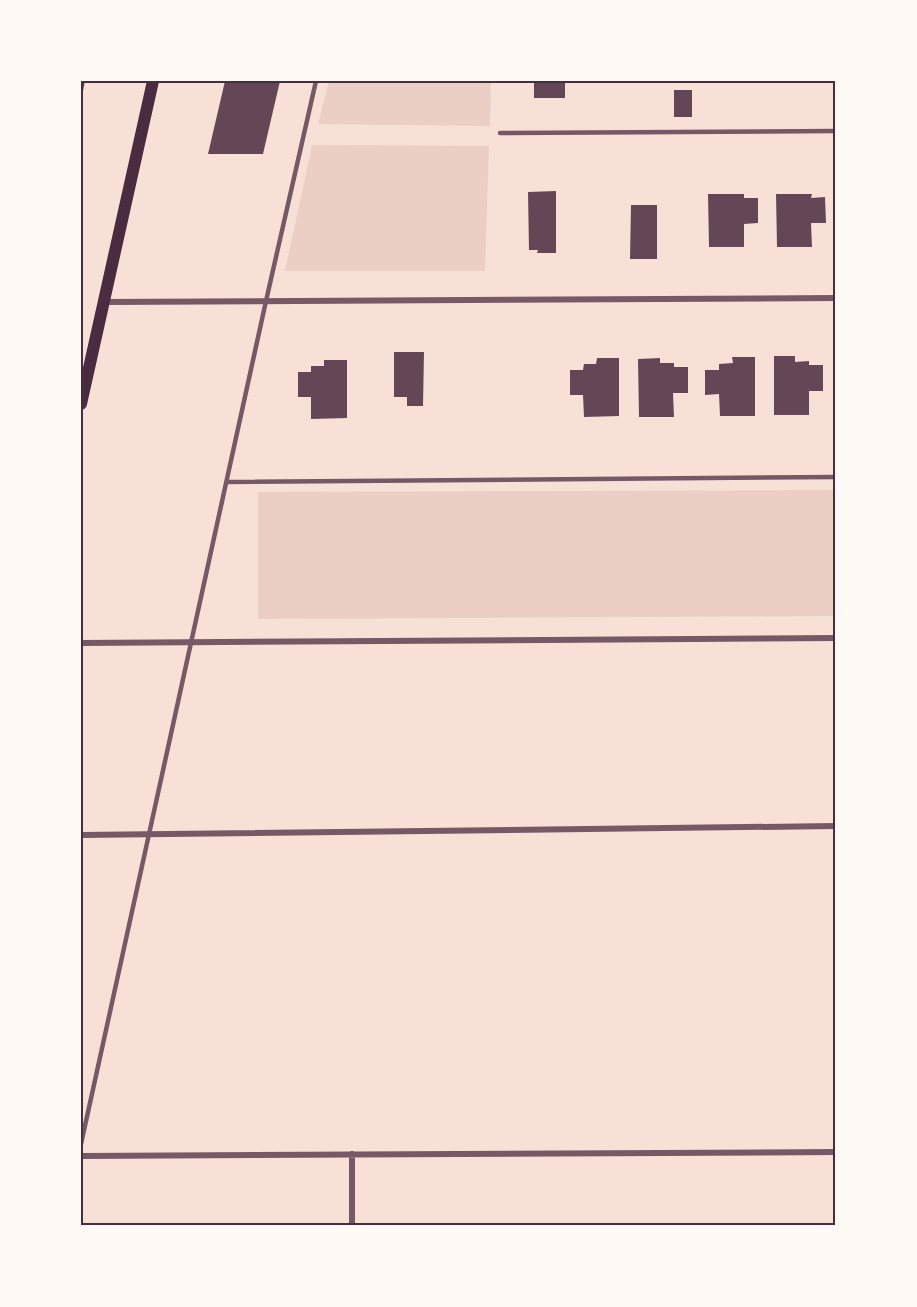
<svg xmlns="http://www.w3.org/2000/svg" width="917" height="1307" font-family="Jost,sans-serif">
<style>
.green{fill:#ebcfc5}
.building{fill:#644757}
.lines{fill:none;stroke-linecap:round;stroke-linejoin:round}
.service{stroke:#755966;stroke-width:4.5}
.minor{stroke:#755966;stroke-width:6}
.secondary{stroke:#4a2c40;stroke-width:12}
.neatline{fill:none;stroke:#4a2c40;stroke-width:2}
</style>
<rect width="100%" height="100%" fill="#f7e1d7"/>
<path class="green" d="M329 81H491L490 126 318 124Z
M312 145 489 146 485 271H285Z
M836 490V616L258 619V492Z"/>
<path class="building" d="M81 81H85L82 96 81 95Z
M225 81H280L263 154H208Z
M534 81H565V98H534Z
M674 90H692V117H674Z
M556 191V253H537L538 250H529L528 192Z
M708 194H744V198H758V223L744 224V247H709Z
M776 194H812L811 198 825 197 826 223H811L812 247H777Z
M631 205H657V259H630Z
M394 352H424L423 406H407V397H394Z
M774 356H795V362L809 361V365H823V391H809V415H774Z
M732 357H755V416H720L719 394 705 395V370H719V364L733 363Z
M597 358H619V416L584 417 583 395H570V370H583L584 364H596Z
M660 358V363H674V367H688V393H673L674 417H639L638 359Z
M324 360H347V418L311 419V397H298V372H311V366H324Z"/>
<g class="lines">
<path class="service" d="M500 133 836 131
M227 482 836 477
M81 1144 266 301 316 81"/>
<path class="minor" d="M104 302 836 298
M81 643 836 638
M81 835 836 826
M352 1154V1226
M81 1156 836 1152"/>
<path class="secondary" d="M81 404 153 81"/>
</g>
<rect width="917" height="1307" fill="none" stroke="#fffaf5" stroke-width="165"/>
<rect x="82" y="82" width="752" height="1142" class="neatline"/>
</svg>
